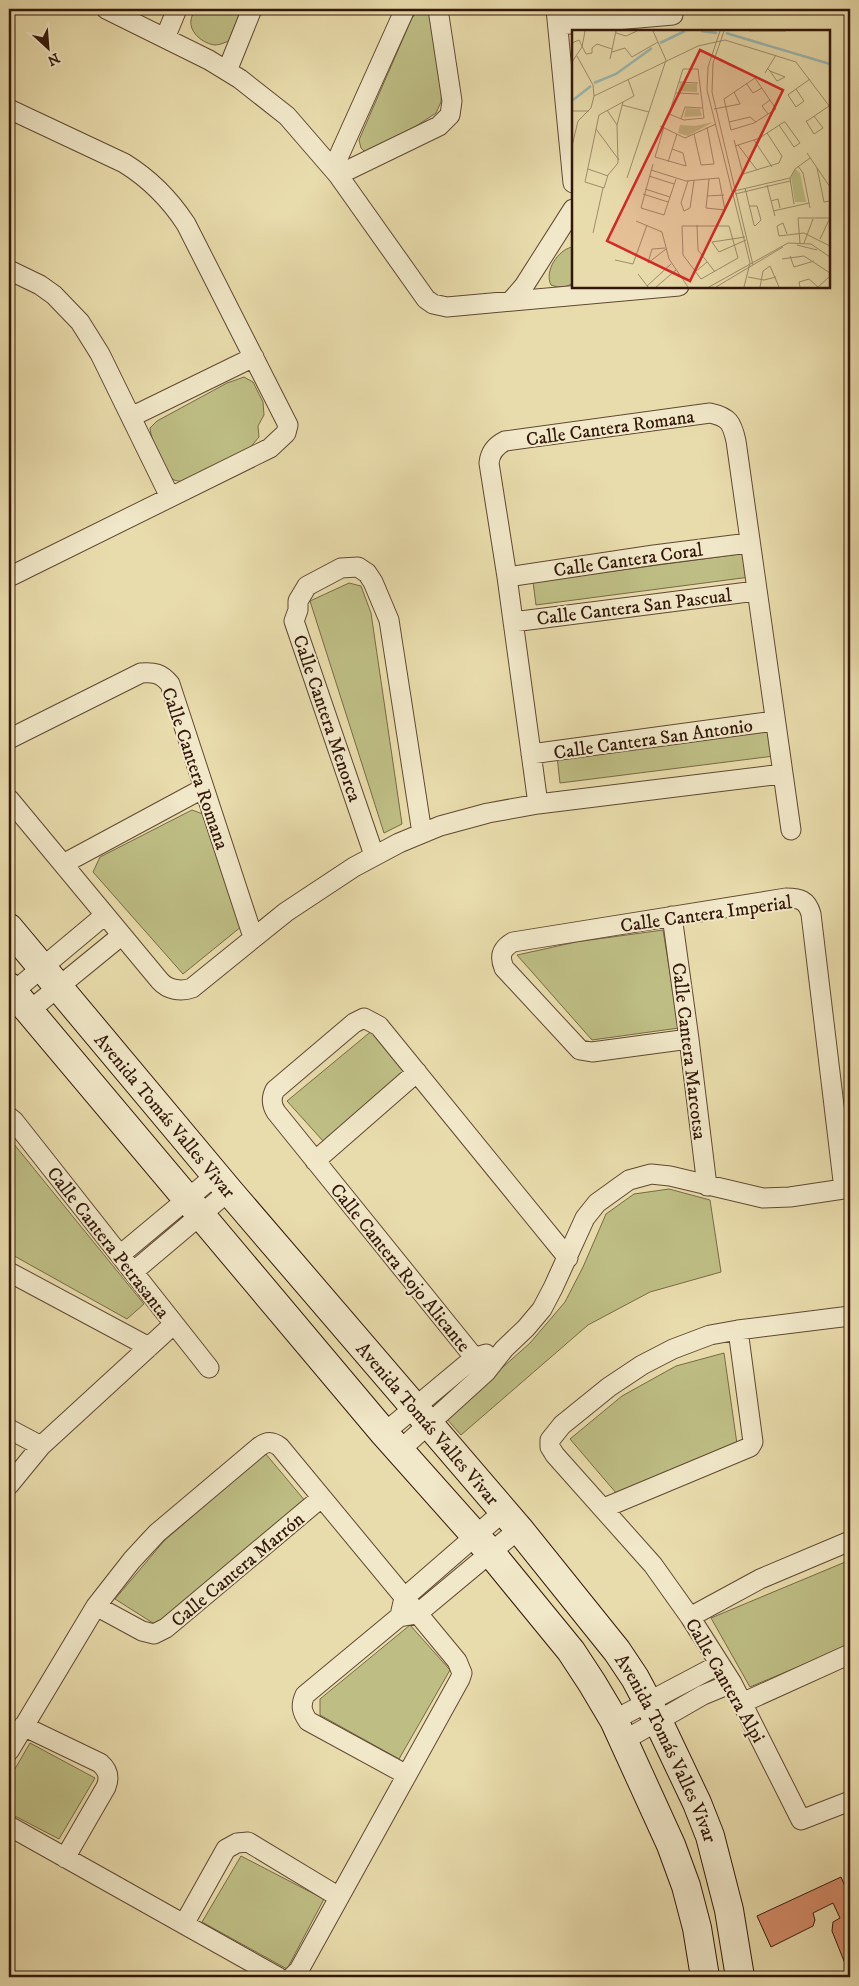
<svg xmlns="http://www.w3.org/2000/svg" width="859" height="1986" font-family="'IM FELL DW Pica',serif">
<style>
.green{fill:#bebe84;stroke:#786a47}
.building{fill:#d78e6c;stroke:#33170a}
.lines{fill:none;stroke-linecap:round;stroke-linejoin:round}
.minor-casing{stroke:#604832;stroke-width:21}
.secondary-casing{stroke:#33170a;stroke-width:30}
.minor{stroke:#f1e8c9;stroke-width:19}
.secondary{stroke:#f1e8c9;stroke-width:28}
.labels{text-anchor:middle;stroke-width:4;stroke-linejoin:round;paint-order:stroke}
.street-label{font-size:19px;fill:#33170a;stroke:#f1e8c9}
.inset-river{fill:none;stroke:#9bb9b4;stroke-width:2.5}
.inset-road{fill:none;stroke:#a08d6b;stroke-width:1}
.view{fill:#d62828;fill-opacity:0.15;stroke:#d62828;stroke-width:2.5}
.inset-edge{fill:none;stroke:#33170a;stroke-width:2.5}
</style>
<rect width="100%" height="100%" fill="#e9dcac"/>
<filter id="stains"><feTurbulence type="fractalNoise" baseFrequency=".004" numOctaves="4"/><feColorMatrix values="0 0 0 0 .2 0 0 0 0 .09 0 0 0 0 .02 0 0 0 .5 -.17"/></filter>
<radialGradient id="worn" r=".72"><stop offset=".6" stop-color="#630" stop-opacity="0"/><stop offset="1" stop-color="#630" stop-opacity=".3"/></radialGradient>
<path class="green" d="M195 9H243L231 40C226 42 220 45 215 45 204 44 189 33 191 20 191 17 194 12 195 9Z
M425 9 433 15 442 86 441 102 436 113 395 140 366 153 361 148 359 140 412 18 417 12Z
M572 247 573 283C565 288 559 288 551 285 544 271 558 250 572 247Z
M244 377 253 382 263 402 264 415 258 426 259 437 249 449 182 482C180 481 177 481 174 480 164 474 151 440 150 428L157 421 227 383Z
M747 553 750 577 536 605 533 582Z
M349 583 361 586 371 613 402 824 384 833 310 601Z
M771 729 774 756 560 783 557 756Z
M192 810 208 816 242 926 183 974 93 872 100 857Z
M663 930 679 1028 592 1040 517 955 576 942Z
M374 1029 407 1069 323 1141 287 1101Z
M9 1138 144 1304 127 1319 9 1253Z
M669 1189 710 1200 721 1272 650 1292 588 1325 461 1435 446 1418 530 1343 565 1302 583 1267 606 1214 634 1194Z
M724 1353 737 1444 617 1494 570 1439 622 1396 676 1366Z
M265 1453 306 1502 156 1625 115 1599 164 1541Z
M850 1560V1645L750 1687 711 1618Z
M410 1625 450 1670 399 1759 320 1715V1699Z
M30 1743 95 1778 59 1839 9 1813V1779Z
M241 1856 324 1899 287 1969 202 1922Z"/>
<path class="building" d="M841 1877 850 1898V1976L832 1931 833 1922 840 1918 833 1903 813 1913 815 1920 813 1926 771 1947 757 1916Z"/>
<g class="lines">
<g class="minor-casing">
<path id="minor" d="M106 9 209 60 240 79 287 116 338 175 426 299 433 304 447 307 679 286
M556 9 573 183
M558 25 673 15
M165 38 177 9
M227 71 252 9
M9 109 124 163C150 179 169 198 186 224L288 425 286 433 270 448 9 577
M333 169 405 9
M338 175 439 126 450 115 452 101 438 9
M9 270 40 285 54 295 80 322 100 354 170 497
M511 301 524 286 573 209
M131 417 254 357
M507 577 654 555 749 543
M513 622 756 591
M9 739 141 673C154 672 161 673 170 684L253 937
M531 754 774 721
M9 799 160 981C168 990 181 992 192 988L286 912 354 867 399 843 440 826 488 813 538 804 782 774
M538 804 507 577 489 463C490 453 495 446 505 441L710 413C729 417 732 423 736 441L791 830
M374 855 294 621 298 610V601L307 586 341 568 358 567 367 573 373 582 389 620 422 833
M63 864 204 788
M672 916 689 1039 707 1186
M13 992 105 915
M29 1011 122 935
M689 1039 592 1052 580 1050 504 968C499 956 501 949 513 942L786 898C800 898 807 900 811 914L844 1189
M9 1117 14 1121 209 1368
M315 1161 417 1072
M120 1255 216 1175
M9 1272 149 1347
M133 1272 229 1191
M850 1316 738 1330 710 1335 673 1349 642 1365 609 1387 562 1425 550 1440V1447L555 1455 653 1565 690 1617 732 1683 801 1820 850 1801
M486 1372 276 1112C271 1104 271 1098 275 1090L354 1023 364 1018 379 1026 568 1258
M9 1429 41 1446
M384 1433 474 1358 486 1354
M399 1451 486 1372 504 1349 526 1328 542 1309 553 1288 585 1218 597 1203 629 1180 651 1174 670 1176 763 1198 790 1197 850 1188
M9 1485 41 1446 174 1324
M604 1508 750 1447 753 1442 738 1330
M96 1606 142 1631 154 1634 166 1628 321 1498
M401 1611 404 1598 504 1511
M690 1617 760 1579 850 1541
M742 1703 850 1654
M614 1720 720 1664
M23 1726 100 1763C108 1770 110 1777 106 1787L65 1858
M623 1741 703 1695 732 1683
M9 1751 96 1606 132 1560 157 1533 259 1447C267 1441 272 1441 280 1447L457 1661 462 1673 460 1679 299 1970 292 1977
M407 1775 308 1721C302 1712 300 1706 305 1695L399 1617 417 1614 519 1529
M9 1826 278 1977
M184 1924 226 1849 237 1843 248 1842 339 1897"/>
</g>
<g class="secondary-casing">
<g id="secondary">
<path id="s1" d="M9 928 229 1191 519 1529 617 1651 635 1678 658 1721 697 1803 710 1836 729 1910 740 1977"/>
<path d="M9 987 384 1433 490 1552 571 1651 592 1683 614 1720 671 1845 686 1886 697 1928 705 1977"/>
</g>
</g>
<use href="#minor" class="minor"/>
<use href="#secondary" class="secondary"/>
</g>
<g class="labels">
<g class="street-label">
<text transform="translate(610 427) rotate(-8)" y="7">Calle Cantera Romana</text>
<text transform="translate(628 559) rotate(-8)" y="7">Calle Cantera Coral</text>
<text transform="translate(634 606) rotate(-7)" y="7">Calle Cantera San Pascual</text>
<text transform="translate(328 718) rotate(71)" y="7">Calle Cantera Menorca</text>
<text transform="translate(653 738) rotate(-8)" y="7">Calle Cantera San Antonio</text>
<text transform="translate(196 768) rotate(71)" y="7">Calle Cantera Romana</text>
<text transform="translate(706 913) rotate(-8)" y="7">Calle Cantera Imperial</text>
<text transform="translate(690 1051) rotate(83)" y="7">Calle Cantera Marcotsa</text>
<text dy="7" stroke="none"><textPath href="#s1" startOffset="244">Avenida Tomás Valles Vivar</textPath></text>
<text transform="translate(109 1242) rotate(52)" y="7">Calle Cantera Petrasanta</text>
<text transform="translate(401 1267) rotate(51)" y="7">Calle Cantera Rojo Alicante</text>
<text dy="7" stroke="none"><textPath href="#s1" startOffset="649">Avenida Tomás Valles Vivar</textPath></text>
<text transform="translate(237 1569) rotate(-40)" y="7">Calle Cantera Marrón</text>
<text transform="translate(726 1680) rotate(60)" y="7">Calle Cantera Alpi</text>
<text dy="7" stroke="none"><textPath href="#s1" startOffset="1054">Avenida Tomás Valles Vivar</textPath></text>
</g>
</g>
<g transform="translate(572 30)">
<rect width="258" height="258" fill="#e9dcac"/>
<path d="M108 53 125 54V62L106 61ZM114 78 128 79 130 86 112 87ZM141 92 116 106 106 103 108 95 123 96ZM223 139 228 143 234 172H223L219 147Z" fill="#bebe84"/>
<path class="inset-river" d="M129 1 145 3M154 3 258 34M88 13 113 1M22 53 44 44 80 18M1 70 19 56"/>
<path class="inset-road" d="M148 1 136 37 135 60 178 233 172 257M152 1 141 33 140 62 181 235M177 1H214M44 3 54 6 65 1M0 13 7 10 14 24 20 23V18L25 14 40 19M40 22 53 18 60 27 86 12M38 29 44 1M0 32 10 17 13 1M195 38 198 41 205 51 213 47 198 41M111 39H126L132 88 112 90 97 84ZM193 43 204 25M183 48 204 79 182 93 159 100 152 69ZM107 52 126 53M174 53 181 63 190 58M224 59 232 71 224 77 216 65 217 64 238 49M104 63 127 64M22 66 126 16 153 10 224 32 258 77M51 72 45 95 46 133 36 145 32 158 13 152 27 85 62 66 56 49M50 75 77 82M142 79 168 74 162 62M35 80 45 95M0 81H17M196 84 190 76 198 70M242 86 251 98 242 104 234 91H235L257 76M109 89 113 77 130 78M157 92 178 87 184 92M88 96 113 108 144 94M92 97 83 127 114 136 111 123 100 119M24 99 47 130M122 104 129 135 142 134 135 97M162 110 171 144 207 133 210 126 195 103M182 110 200 137M166 115 185 140M0 116 6 91 19 78 22 66 21 55 5 26M163 116 188 108 192 105 212 92H213L228 113 222 117 207 95M235 123 258 157M96 132 105 104M81 134 69 178 92 185 104 149M226 136 231 143 238 178M245 138 252 172 258 171M16 139 36 146M79 140 114 151 147 148 153 180 134 178 137 149M77 146 102 154M55 148 94 30 81 1M116 151 109 173 112 181 118 178 122 151M195 155 203 186M173 158 182 195 183 196 189 190 185 176H177M73 159 98 167M162 161 218 148M71 164 96 172M163 164 218 151M135 166 152 165M199 171 206 169 208 178M222 174 218 148 223 139 238 128M201 181 237 173M64 191 90 202 97 229 116 257M125 195 126 220 143 242M110 196H157L166 228 129 249 111 225ZM21 203 31 158M215 204 211 193 205 196 207 206 232 203 258 216M173 207 140 212 147 222 174 210M248 209 258 188M228 213 226 188H258M232 213 241 189M225 215 245 220M218 226 222 237 242 231M210 229 232 226 258 243M43 230 61 234 75 195M76 233 80 219 93 218M76 233 94 219M123 242 135 232M66 244 76 257M176 247 192 250 204 247M75 256 99 234M84 257 104 240M137 257 216 213 239 214 258 227M144 257 211 217M188 257 191 241 198 236 207 257M228 257 227 252 237 249 246 257M246 257 258 246"/>
<path class="view" d="M128 20 211 60 118 251 35 211Z"/>
<rect width="258" height="258" class="inset-edge"/>
</g>
<rect width="859" height="1986" fill="none" stroke="#e9dcac" stroke-width="30"/>
<rect x="10" y="10" width="839" height="1966" fill="none" stroke="#33170a" stroke-width="2.5"/>
<rect x="15" y="15" width="829" height="1956" fill="none" stroke="#33170a"/>
<g transform="translate(48 48) rotate(154)" stroke="#f1e8c9" stroke-width="4" paint-order="stroke">
<path d="M0-4L9 19L0 12L-9 19Z" fill="#33170a"/>
<text y="-8" font-size="14" font-weight="bold" text-anchor="middle" fill="#33170a">N</text>
</g>
<rect width="100%" height="100%" filter="url(#stains)"/>
<rect width="100%" height="100%" fill="url(#worn)"/>
</svg>
